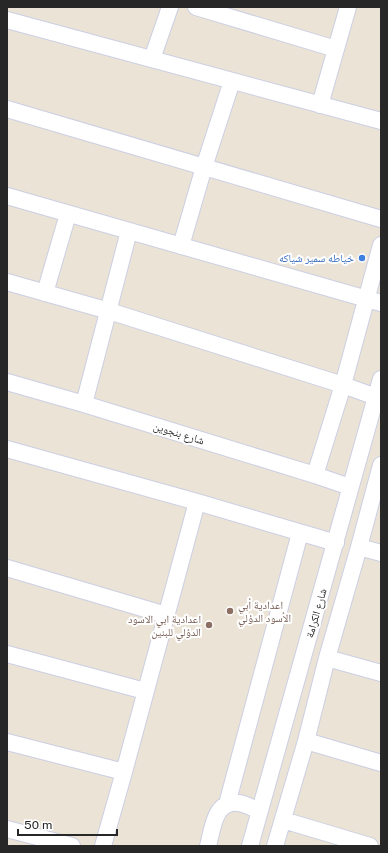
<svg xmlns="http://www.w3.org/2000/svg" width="388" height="853" font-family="'Public Sans','Noto Naskh Arabic',sans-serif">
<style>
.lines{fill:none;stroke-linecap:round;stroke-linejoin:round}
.minor-casing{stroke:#cbcfe2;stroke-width:18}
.minor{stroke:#fff;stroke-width:16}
.shop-dot{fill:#3f7fe0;stroke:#fff;stroke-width:1.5}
.education-dot{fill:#8d6e63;stroke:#fff;stroke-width:1.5}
.labels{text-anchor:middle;stroke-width:4;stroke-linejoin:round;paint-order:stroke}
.shop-label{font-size:11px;fill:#366cbe;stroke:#fff;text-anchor:end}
.street-label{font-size:11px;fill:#272727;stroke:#fff}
.education-label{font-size:11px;fill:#785e54;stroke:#fff;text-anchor:start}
</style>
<rect width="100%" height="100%" fill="#ebe3d6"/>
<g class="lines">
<g class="minor-casing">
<path id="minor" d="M196 7 336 49
M7 20 381 121
M152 59 170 7
M320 105 348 7
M7 109 381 219
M7 196 381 303
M181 246 204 167 232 81
M7 282 109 311 343 385 376 397
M45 293 68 214
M7 382 84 404 315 475 350 487
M84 404 129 231
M7 449 197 502 336 543
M315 475 343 385 381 245
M359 547 381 553
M7 568 166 615
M7 654 145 691
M327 658 381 673
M306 741 381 763
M7 742 124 772
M227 804 300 533
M283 820 370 846
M7 829 72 846
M103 846 124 772 197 502
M208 846C213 828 214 800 239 803 246 804 254 809 260 811
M250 846 381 379
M275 846 306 741 327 658 359 547 381 465"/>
</g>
<use href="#minor" class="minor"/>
</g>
<circle class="shop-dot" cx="362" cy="258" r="4"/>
<g class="education-dot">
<circle cx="230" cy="611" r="4"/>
<circle cx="209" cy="625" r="4"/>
</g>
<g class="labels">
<g class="shop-label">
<text x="354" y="262">خياطه سمير شياكه</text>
</g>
<g class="street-label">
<text transform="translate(179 433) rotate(17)" y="4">شارع بنجوين</text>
<text transform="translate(316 613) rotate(-74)" y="4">شارع الكرامة</text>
</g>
<g class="education-label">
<text x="238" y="609">اعدادية أبي<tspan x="238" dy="13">الأسود الدؤلي</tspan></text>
<text x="201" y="623" text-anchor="end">اعدادية ابي الاسود<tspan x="201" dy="13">الدؤلي للبنين</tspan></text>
</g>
</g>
<rect width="388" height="853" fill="none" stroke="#272727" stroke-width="16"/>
<path d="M18 829v6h99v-6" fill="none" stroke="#272727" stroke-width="2"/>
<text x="24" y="829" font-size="12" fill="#272727" stroke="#ffffff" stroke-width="3" paint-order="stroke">50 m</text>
</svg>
